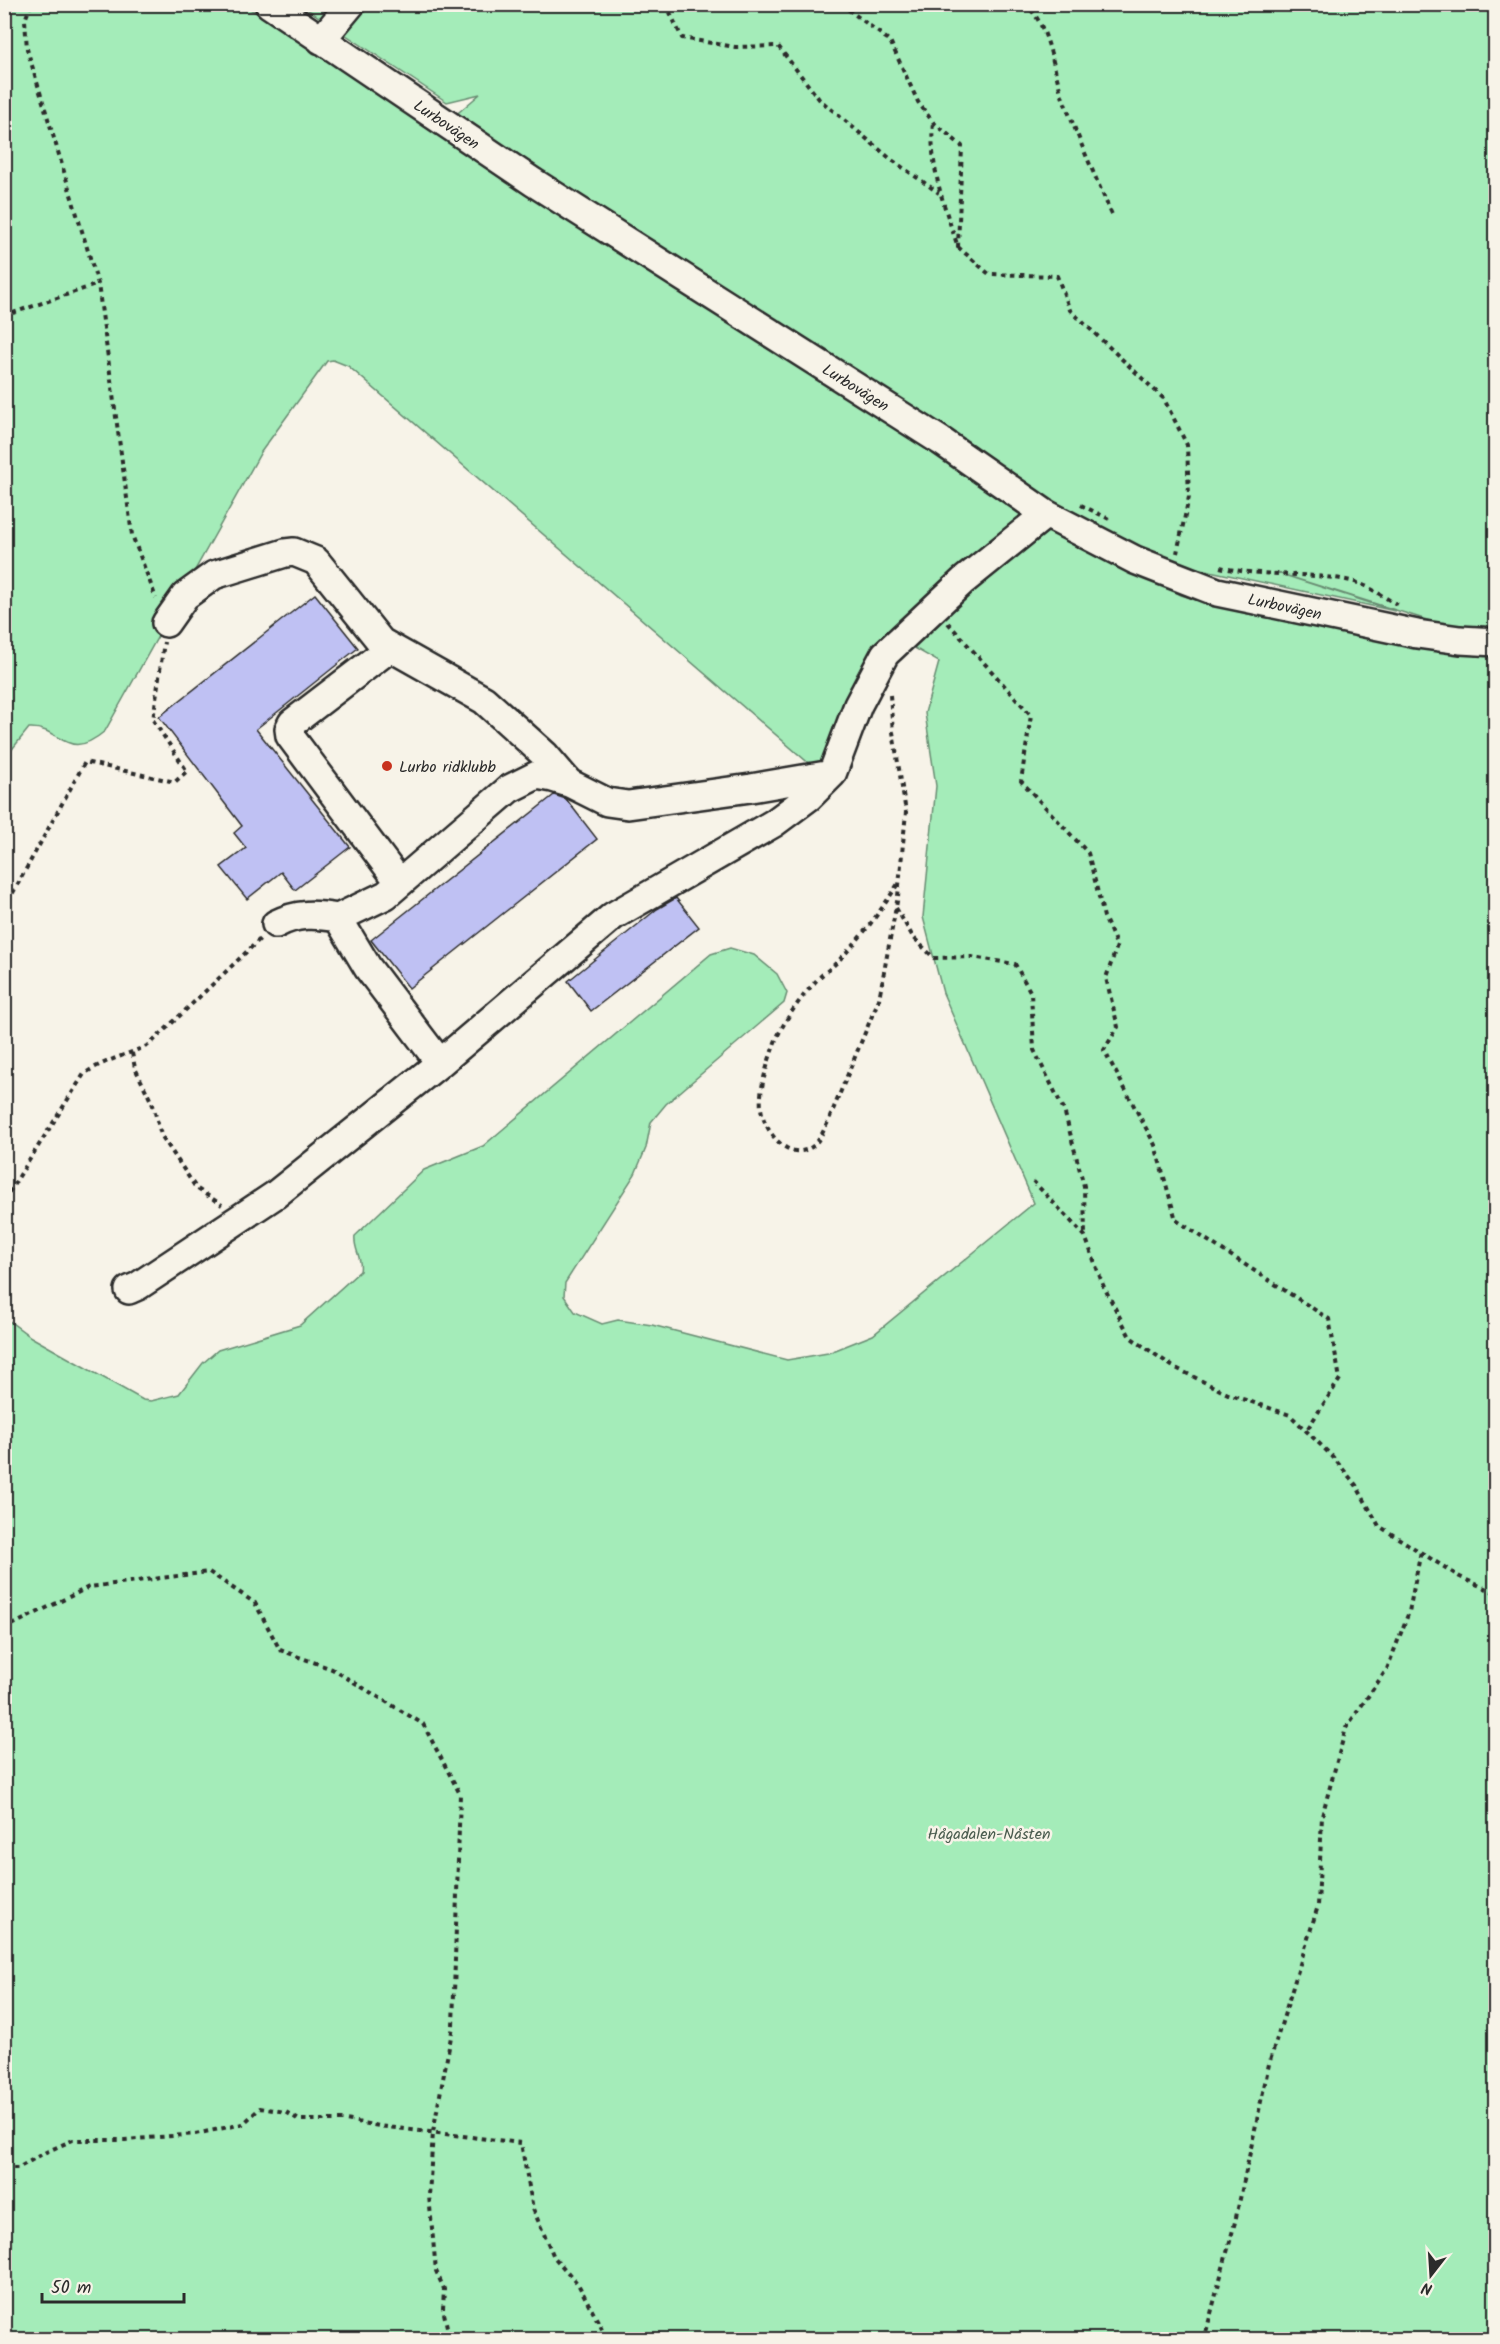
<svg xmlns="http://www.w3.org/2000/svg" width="1500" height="2344" font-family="Kalam,sans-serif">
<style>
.green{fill:#a4ecb9;stroke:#688c72;stroke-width:1.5}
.building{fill:#bfc1f3;stroke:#2b2b2b;stroke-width:1.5}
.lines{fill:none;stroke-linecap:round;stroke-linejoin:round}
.minor-casing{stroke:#2b2b2b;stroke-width:32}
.path{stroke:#2b2b2b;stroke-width:4;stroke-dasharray:4.5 4.5;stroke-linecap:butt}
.minor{stroke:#f7f3e8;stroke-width:27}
.poi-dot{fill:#c8321e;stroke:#f7f3e8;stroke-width:2}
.labels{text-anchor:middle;stroke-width:5;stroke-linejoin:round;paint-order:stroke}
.street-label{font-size:16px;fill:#2b2b2b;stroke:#f7f3e8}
.poi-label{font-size:16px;fill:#2b2b2b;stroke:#f7f3e8;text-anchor:start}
.park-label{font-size:16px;fill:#495b4e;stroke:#f7f3e8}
</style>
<rect width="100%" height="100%" fill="#f7f3e8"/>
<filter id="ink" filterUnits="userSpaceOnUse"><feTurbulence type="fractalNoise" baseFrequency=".0167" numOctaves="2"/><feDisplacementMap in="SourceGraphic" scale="12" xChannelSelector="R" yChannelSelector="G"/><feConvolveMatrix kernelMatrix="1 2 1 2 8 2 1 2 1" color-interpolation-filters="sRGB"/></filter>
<g filter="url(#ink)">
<path class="green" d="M5 5H244L439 129 480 94 447 102 301 5H1495V627L1443 625 1278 573 1395 611 1196 568 1114 537 1017 504 1181 595 1240 612 1455 652 1495 651V2339H5V1318L31 1337 143 1400 151 1401 179 1394 203 1363 218 1350 300 1325 360 1271C363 1258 353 1249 355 1236L424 1170 483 1146 711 954 730 948 754 955 777 974 787 993 784 1003 666 1104 651 1122 646 1148 635 1174 565 1283 564 1296 575 1312 602 1324 618 1320 652 1325 787 1360 828 1353 873 1335 1034 1203 943 993 923 917 936 786 925 713 939 662 899 639 826 769 812 766 348 366 333 360 327 361 261 452 105 731C66 764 61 726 29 728L5 758Z"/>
<path class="building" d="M315 594 358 648 256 729 350 847 295 890 281 872 247 899 221 867 246 848 234 833 242 826 159 717Z
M554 795 566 799 597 839 409 988 371 940Z
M676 898 699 927 591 1011 568 981 657 909Z"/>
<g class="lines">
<g class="minor-casing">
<path id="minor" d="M269 4 533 182 941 441 1046 514 1135 560 1217 592 1417 634 1460 640 1496 642
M321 40 351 4
M166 623 185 596 214 575 285 553 294 552 316 561 381 642 484 700 545 755 569 783
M390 648 292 723 289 729 290 736 400 883
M276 924C297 913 315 914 338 918
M440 1063 368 968 338 918 386 895 509 789 537 775 553 778 569 783 607 802 628 805 751 788 832 774
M129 1290 138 1286 275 1195 440 1063 613 916 774 823 809 797 832 774 858 705 885 654 963 581 1046 514"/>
</g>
<path class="path" d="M31 4 25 20 27 49 98 284 132 535 156 598
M666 4 682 38 735 47 778 46 819 99 892 160 939 193
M841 4 890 41 918 102 933 122 962 146 958 247C944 206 929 166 933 122
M1024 4C1050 22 1053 73 1064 101 1079 140 1096 179 1113 217
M958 247 989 274 1057 276 1070 310 1164 399 1187 445 1189 497 1177 553
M4 316 98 284
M1081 505 1109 519
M1220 567C1264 578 1311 571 1355 582 1372 587 1385 599 1401 606
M948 623 1031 715 1021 781 1088 853 1104 917 1117 946 1106 978 1118 1027 1104 1050 1155 1145 1176 1220 1329 1319 1340 1379 1306 1431
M890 695 893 732 906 812 898 896 879 999 828 1122C823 1131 819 1143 810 1148 786 1162 763 1128 761 1108 759 1088 768 1063 774 1045 781 1024 802 996 817 980 822 974 829 970 834 965 859 941 881 911 899 882
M896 908 913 937 934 958 972 957 1015 964 1031 993 1034 1050 1064 1110 1084 1186 1085 1236
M4 909 85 762 175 782 187 771 153 720 164 642
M132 1053 135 1068 153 1105 161 1135 196 1188 222 1205
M1033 1181 1085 1236 1103 1285 1130 1337 1172 1366 1228 1394 1290 1415 1332 1456 1356 1485 1379 1526 1460 1577 1496 1593
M4 1200 84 1074C104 1060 127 1055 149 1045L260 939
M4 1629 89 1587 209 1572 255 1603 280 1650 332 1669 423 1724 460 1794 453 2026 433 2132 429 2196 436 2271 444 2289 443 2309 450 2340
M4 2168H18L46 2152 73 2140H125L195 2134 243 2124 260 2108 286 2112 299 2120H346L379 2126 521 2143 533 2209 554 2257 578 2284 608 2340
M1204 2340 1235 2222 1269 2064 1318 1906 1322 1816 1346 1728 1387 1669 1409 1612 1421 1551"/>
<use href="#minor" class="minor"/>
</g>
</g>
<circle class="poi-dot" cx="387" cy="766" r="6"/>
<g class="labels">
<g class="street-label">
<text transform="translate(447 124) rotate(34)" y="6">Lurbovägen</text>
<text transform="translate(856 387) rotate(32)" y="6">Lurbovägen</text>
<text transform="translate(1285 606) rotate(12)" y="6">Lurbovägen</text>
</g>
<g class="poi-label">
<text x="399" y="772">Lurbo ridklubb</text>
</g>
<g class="park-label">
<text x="989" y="1839">Hågadalen-Nåsten</text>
</g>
</g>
<rect width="1500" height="2344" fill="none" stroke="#f7f3e8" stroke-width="24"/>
<rect x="12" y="12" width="1476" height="2320" fill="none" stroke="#2b2b2b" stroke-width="2" filter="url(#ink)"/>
<g transform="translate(1431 2275) rotate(197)" stroke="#f7f3e8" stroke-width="4.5" paint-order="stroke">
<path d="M0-4.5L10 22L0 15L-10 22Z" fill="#2b2b2b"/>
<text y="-9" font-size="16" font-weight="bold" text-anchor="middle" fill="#2b2b2b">N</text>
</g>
<path d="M42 2293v9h142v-9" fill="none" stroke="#2b2b2b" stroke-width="3"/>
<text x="51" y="2293" font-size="18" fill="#2b2b2b" stroke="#f7f3e8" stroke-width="4.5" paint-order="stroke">50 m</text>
</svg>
